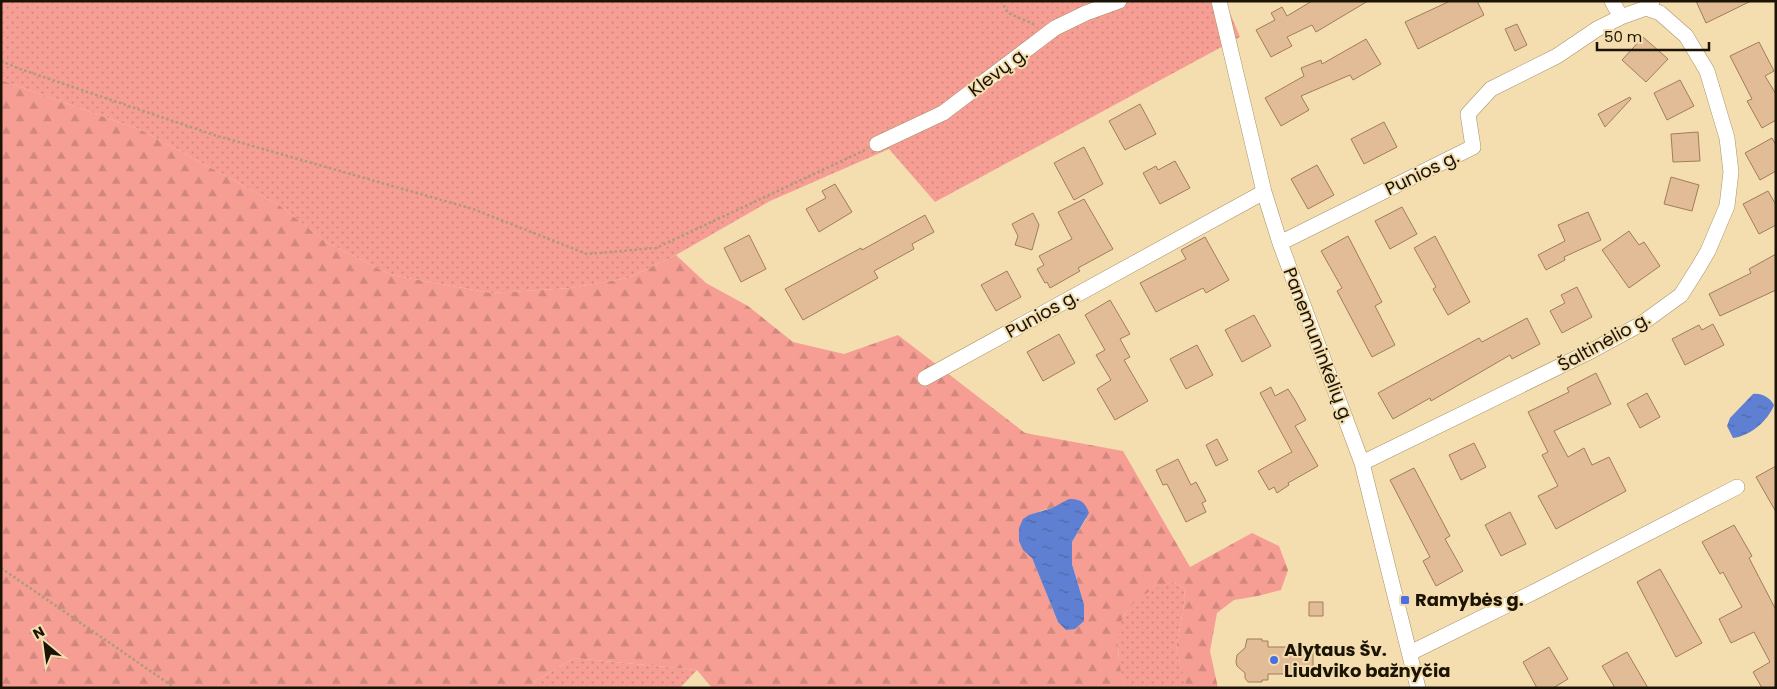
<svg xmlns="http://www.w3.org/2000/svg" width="1777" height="689" font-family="Poppins,sans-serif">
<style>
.grass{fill:url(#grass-dots)}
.forest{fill:url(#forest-firs);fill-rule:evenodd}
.water{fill:url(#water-ripples)}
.building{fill:#e2bc96;stroke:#a07d5a}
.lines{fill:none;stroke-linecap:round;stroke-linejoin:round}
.minor-casing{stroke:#a79265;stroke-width:16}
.path{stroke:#ad9c77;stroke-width:2.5;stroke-dasharray:2.5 2.5;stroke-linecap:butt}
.minor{stroke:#fff;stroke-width:15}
.poi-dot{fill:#4870e3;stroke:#f4deaf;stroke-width:2}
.labels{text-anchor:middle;stroke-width:4;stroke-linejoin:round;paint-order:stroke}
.street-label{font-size:18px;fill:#1b1303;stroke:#f4deaf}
.poi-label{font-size:18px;font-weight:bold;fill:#1b1303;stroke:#f4deaf;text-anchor:start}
</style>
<defs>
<pattern id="grass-dots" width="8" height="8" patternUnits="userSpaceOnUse" patternTransform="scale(1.25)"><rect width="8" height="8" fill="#f69e94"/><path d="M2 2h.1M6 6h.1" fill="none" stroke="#d2877e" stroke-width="1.8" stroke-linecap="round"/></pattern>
<pattern id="forest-firs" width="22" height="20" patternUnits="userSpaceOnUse" patternTransform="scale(1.25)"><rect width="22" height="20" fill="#f69e94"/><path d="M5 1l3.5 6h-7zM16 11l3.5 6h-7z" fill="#d2877e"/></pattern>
<pattern id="water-ripples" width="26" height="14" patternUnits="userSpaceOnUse" patternTransform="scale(1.25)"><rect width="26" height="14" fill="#5f80d2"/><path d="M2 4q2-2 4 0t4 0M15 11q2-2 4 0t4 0" fill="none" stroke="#4e68a8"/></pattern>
</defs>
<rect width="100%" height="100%" fill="#f4deaf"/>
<path class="grass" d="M1 1H1225L1240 37 935 202 889 149 770 201 676 255 628 278 571 288 491 293 391 275 326 242 279 205 141 130 1 80Z
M1173 582 1184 588 1185 599 1176 649 1188 688H1125L1119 666 1117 628 1131 604 1153 588Z
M574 658 697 670 680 688H531L535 681Z"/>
<path class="forest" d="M1 80 141 130 279 205 326 242 391 275 491 293 571 288 628 278 676 255 706 283 748 306 793 342 844 354 898 335 1025 433 1123 451 1190 567 1252 533 1279 546 1288 570 1281 590 1258 596 1234 600 1217 613 1210 651 1218 688H1188L1186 684 1176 649 1185 599 1184 588 1173 582C1115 600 1110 633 1125 688H712L697 670 574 658 535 681 531 688H1ZM1069 500 1086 519 1072 542V564L1084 604 1058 622 1032 558 1040 511 1052 508Z"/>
<path class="water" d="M1753 394C1762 393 1769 397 1774 405 1768 421 1750 436 1733 438L1727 426 1730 418Z
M1069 499C1081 499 1085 502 1089 513L1072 542V564L1084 604V621L1075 629 1066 630 1058 622 1032 558 1023 550 1019 541V528L1023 519 1029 515 1052 508Z"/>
<path class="building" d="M1312 1H1368L1316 32 1312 25 1287 37 1292 46 1271 57 1256 30 1275 20 1271 13 1282 7 1287 16Z
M1450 1H1477L1484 15 1418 49 1405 22Z
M1696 1H1751L1706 23Z
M1517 24 1527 45 1515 51 1505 29Z
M1643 37 1668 59 1646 82 1622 60Z
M1366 39 1381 64 1353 80 1350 75 1301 96 1309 110 1281 126 1265 98 1304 76 1301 68 1321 60 1322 64Z
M1759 42 1774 71 1765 76 1776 94V120L1762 128 1747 101 1752 99 1730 56Z
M1680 80 1694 106 1667 120 1654 93Z
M1630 97 1631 99 1605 127 1598 114Z
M1140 104 1156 134 1125 150 1109 121Z
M1384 122 1397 147 1364 164 1351 139Z
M1698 132 1700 161 1673 162 1671 134Z
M1772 138 1776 145V171L1760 180 1745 153Z
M1084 147 1103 184 1074 200 1054 163Z
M1175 161 1190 188 1160 204 1143 173 1156 166 1158 170Z
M1317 165 1334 195 1308 209 1291 179Z
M1671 177 1699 185 1692 211 1664 204Z
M835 184 852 212 819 232 806 209 826 198 822 191Z
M1768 191 1776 205V225L1759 234 1743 204Z
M1084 199 1113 249 1078 268 1080 271 1050 288 1047 282 1045 283 1037 269 1044 265 1039 256 1072 239 1058 212Z
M1402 207 1417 234 1390 249 1375 221Z
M1588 212 1601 240 1564 257 1565 260 1546 270 1538 255 1565 241 1558 225Z
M1033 213 1039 225 1032 250 1015 245 1018 236 1012 224Z
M925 215 934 232 912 244 914 249 874 271 878 278 803 320 785 289 861 248 862 250Z
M1629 231 1639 245 1644 242 1660 266 1629 288 1602 250Z
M749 235 766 269 741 282 724 248Z
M1348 236 1382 302 1375 306 1395 345 1372 357 1337 291 1342 288 1321 251Z
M1435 236 1470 302 1448 315 1433 289 1436 287 1414 248Z
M1205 237 1229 280 1206 293 1203 288 1156 312 1140 283 1186 259 1181 250Z
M1776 254V290L1720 316 1709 294 1751 273 1749 269Z
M1007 271 1021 297 996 311 981 285Z
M1577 287 1592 317 1562 333 1550 311 1565 303 1561 295Z
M1110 300 1130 334 1120 339 1130 357 1124 360 1148 401 1115 420 1097 389 1111 380 1096 355 1105 350 1085 315Z
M1254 315 1271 346 1242 362 1225 330Z
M1527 318 1540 344 1512 359 1510 355 1431 401 1430 398 1393 419 1378 393 1479 338 1482 342Z
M1713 324 1724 345 1685 365 1672 339 1699 325 1702 330Z
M1059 334 1075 363 1043 381 1027 352Z
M1197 345 1213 375 1186 389 1170 359Z
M1596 373 1611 404 1554 431 1568 457 1584 448 1592 465 1609 457 1626 491 1556 529 1538 496 1558 486 1542 455 1548 452 1528 412 1569 392 1567 388Z
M1271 387 1275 396 1288 389 1295 400 1306 420 1295 426 1318 466 1288 483 1289 485 1277 493 1274 487 1269 490 1258 471 1292 452 1260 393Z
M1647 393 1660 417 1640 428 1627 404Z
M1217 439 1228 460 1216 466 1206 445Z
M1474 443 1486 467 1461 480 1449 455Z
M1178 459 1191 485 1196 482 1206 501 1202 503 1206 512 1186 522 1167 484 1163 485 1156 470Z
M1776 466V512L1756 477Z
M1414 468 1450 536 1445 539 1463 571 1436 586 1423 561 1430 557 1390 480Z
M1510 512 1526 544 1501 556 1485 525Z
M1734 525 1752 556 1749 558 1776 610V688H1762L1753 672 1770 662 1754 632 1731 643 1719 619 1742 607 1723 572 1720 574 1702 542Z
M1660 569 1702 643 1676 657 1637 582Z
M1309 602H1323V616H1309Z
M1247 639H1262V641H1268V647H1313V674H1268V680H1262V682H1248L1245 678V673L1237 666 1236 662 1237 655 1245 648Z
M1549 647 1568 679 1553 688H1537L1523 662Z
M1627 652 1648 688H1615L1602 666Z"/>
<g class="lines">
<g class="minor-casing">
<path id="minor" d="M1219 1 1264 192 1280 243 1362 463 1418 688
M1612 1 1621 17
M877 144 943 113 1055 28 1086 13 1119 1
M1280 243 1473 147 1468 114 1491 89 1557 56 1597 29 1621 17 1646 8 1652 1
M925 378 1264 192
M1362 463 1591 351 1641 324 1681 295 1698 268 1708 251 1727 206 1731 172 1727 138 1707 71 1686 36 1660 13 1646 8
M1410 653 1538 590 1737 487"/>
</g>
<path class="path" d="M1001 1 1008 13 1036 25
M1 61 20 69 214 135 473 209 587 254 656 248 865 150
M1 568 175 688"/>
<use href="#minor" class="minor"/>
</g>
<g class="poi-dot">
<rect x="1400" y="595" width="10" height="10" rx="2.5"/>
<circle cx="1274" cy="660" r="5"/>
</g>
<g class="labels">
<g class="street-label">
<text transform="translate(998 72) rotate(-37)" y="6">Klevų g.</text>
<text transform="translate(1422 173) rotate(-26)" y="6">Punios g.</text>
<text transform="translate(1042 314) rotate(-29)" y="6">Punios g.</text>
<text transform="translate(1604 342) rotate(-29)" y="6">Šaltinėlio g.</text>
<text transform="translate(1318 345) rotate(69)" y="6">Panemuninkėlių g.</text>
</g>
<g class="poi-label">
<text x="1415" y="606">Ramybės g.</text>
<text x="1284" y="656">Alytaus Šv.<tspan x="1284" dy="21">Liudviko bažnyčia</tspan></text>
</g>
</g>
<rect width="1777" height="689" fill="none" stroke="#1b1303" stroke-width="5"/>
<g transform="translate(45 644) rotate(331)" stroke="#f4deaf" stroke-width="4" paint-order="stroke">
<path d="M0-4L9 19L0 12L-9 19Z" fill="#1b1303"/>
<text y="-8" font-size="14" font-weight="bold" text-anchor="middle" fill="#1b1303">N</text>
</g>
<path d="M1597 42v8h112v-8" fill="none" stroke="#1b1303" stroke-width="2.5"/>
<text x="1604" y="42" font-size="15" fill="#1b1303" stroke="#f4deaf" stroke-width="4" paint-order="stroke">50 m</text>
</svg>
